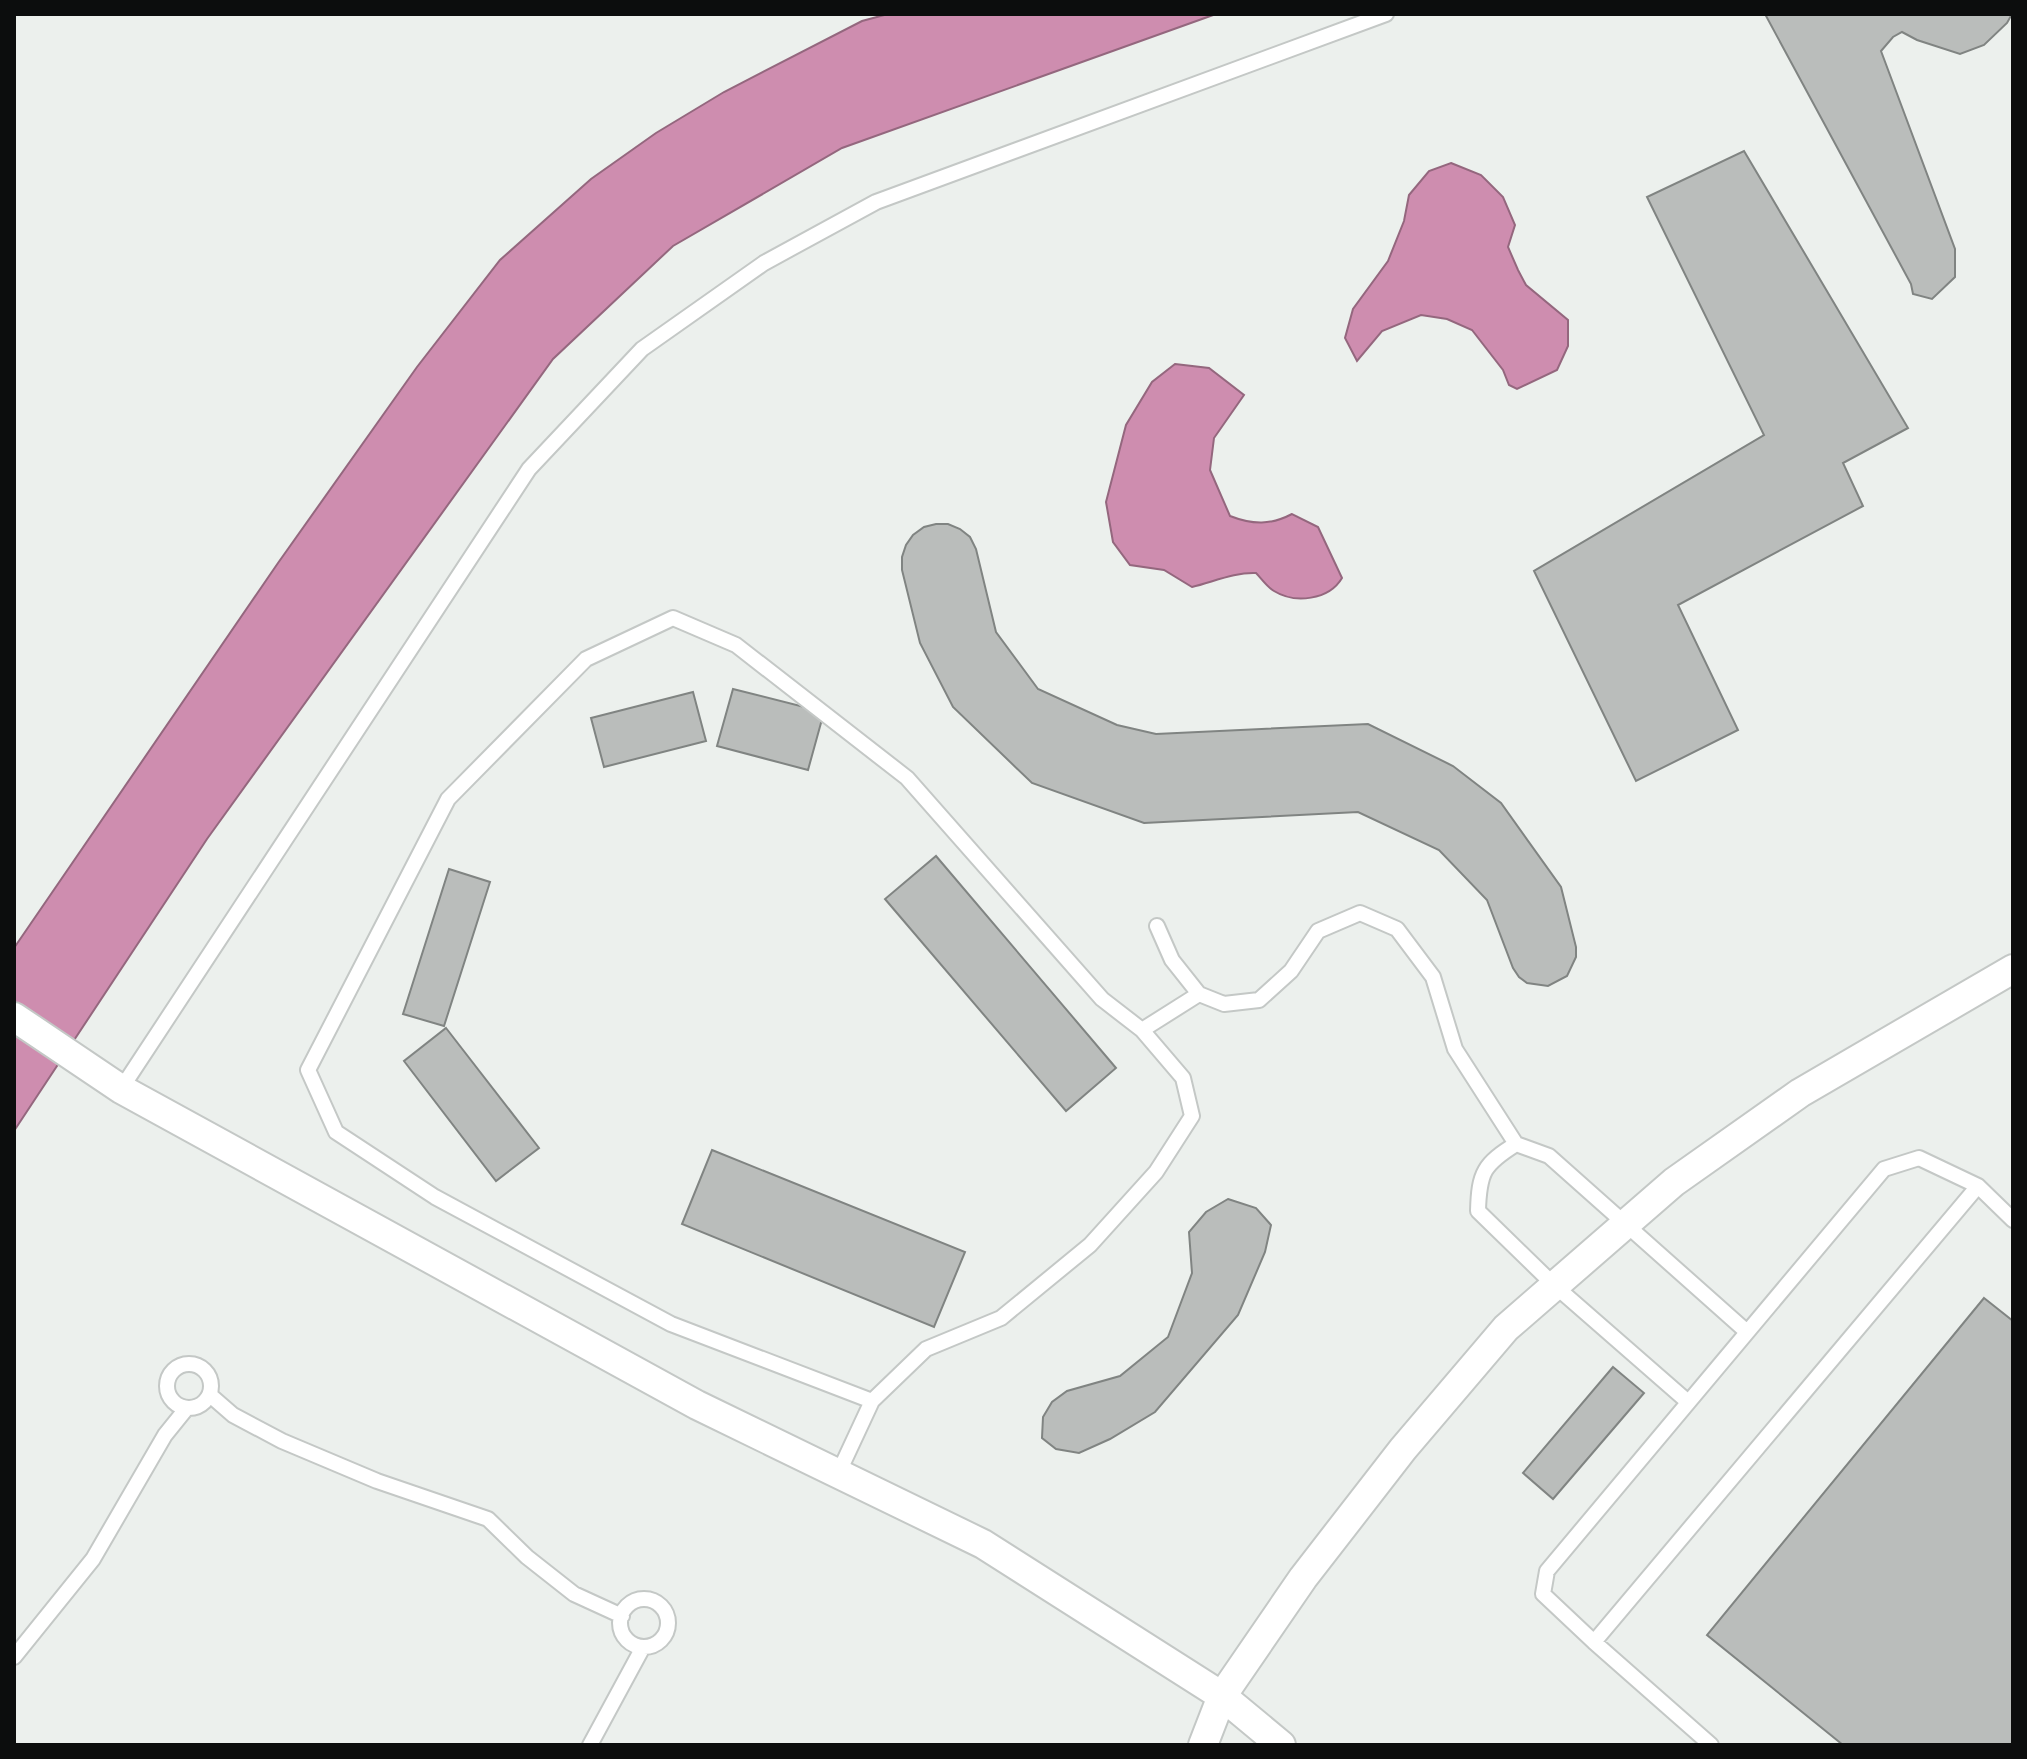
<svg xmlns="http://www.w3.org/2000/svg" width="2027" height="1759" font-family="'Work Sans',sans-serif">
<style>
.water{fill:#ce8daf;stroke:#94677e;stroke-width:2}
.building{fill:#babdbb;stroke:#808482;stroke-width:2}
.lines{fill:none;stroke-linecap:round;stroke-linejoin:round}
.lane-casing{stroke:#c4c8c6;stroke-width:18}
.street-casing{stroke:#c4c8c6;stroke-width:32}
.lane{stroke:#fff;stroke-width:14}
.street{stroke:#fff;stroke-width:28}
</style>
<rect width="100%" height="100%" fill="#ecf0ed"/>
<path class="water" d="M888 14H1216L842 148 673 246 553 359 207 839 14 1131V948L278 563 417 367 500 260 591 179 656 133 724 92 862 21Z
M1451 163 1481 175 1503 197 1515 225 1508 247 1518 270 1526 285 1568 320V346L1557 370 1517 389 1509 385 1503 370 1472 330 1447 319 1421 315 1382 331 1357 361 1345 338 1353 309 1388 261 1404 221 1409 195 1429 171Z
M1175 364 1209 368 1244 395 1214 438 1210 470 1230 516C1253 525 1271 525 1292 514L1318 527 1342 578C1329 600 1295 604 1274 591 1267 587 1261 578 1256 573 1235 572 1213 582 1192 587L1164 570 1130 565 1113 542 1106 502 1126 425 1152 382Z"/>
<path class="building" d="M1765 14H2012L2007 23 1984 45 1960 54 1917 40 1902 32 1893 37 1881 51 1955 249V277L1932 299 1913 294 1911 284Z
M1744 151 1908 428 1843 463 1863 506 1678 605 1738 730 1636 781 1534 571 1764 435 1647 197Z
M936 524H948L960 529 970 537 976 549 996 632 1038 689 1117 725 1156 734 1368 724 1453 766 1501 803 1561 887 1576 947V957L1567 976 1548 986 1527 983 1519 977 1513 968 1487 900 1439 850 1358 812 1144 823 1032 783 953 707 920 643 902 570V557L906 545 913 535 924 527Z
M733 689 824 712 808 770 717 746Z
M693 692 706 741 604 767 591 718Z
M936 856 1116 1068 1066 1111 885 899Z
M449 869 490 882 444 1026 403 1014Z
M446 1028 539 1148 496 1181 404 1061Z
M712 1150 965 1252 934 1327 682 1224Z
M1228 1199 1256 1208 1271 1225 1265 1252 1238 1315 1155 1412 1110 1439 1079 1453 1056 1449 1042 1438 1043 1417 1052 1402 1067 1391 1120 1376 1168 1337 1192 1273 1189 1232 1206 1212Z
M1984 1298 2013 1321V1745H1843L1707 1635Z
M1613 1367 1644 1393 1553 1499 1523 1473Z"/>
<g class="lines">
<g class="lane-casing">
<path id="lane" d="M1157 926 1172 960 1199 994 1224 1004 1259 1000 1291 971 1318 931 1360 913 1397 929 1433 977 1455 1049 1516 1144
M121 1089 529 469 642 349 764 263 876 202 1386 14
M1978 1186 1594 1642 1543 1594 1547 1571 1884 1169 1919 1158 1978 1186 2013 1220
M167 1386a22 22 0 1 1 44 0a22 22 0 1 1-44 0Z
M210 1395 233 1415 282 1441 377 1481 488 1519 527 1557 574 1594 622 1616
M872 1401 926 1349 1001 1318 1090 1245 1156 1172 1192 1116 1183 1078 1142 1030
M1688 1402 1554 1285 1478 1211C1479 1172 1484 1164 1516 1144L1549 1156 1747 1332
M838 1474 872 1401 671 1324 435 1197 336 1132 308 1070 448 799 586 659 673 618 736 645 907 778 1102 999 1142 1030 1199 994
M620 1623a24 24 0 1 1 48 0a24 24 0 1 1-48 0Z
M1594 1642 1711 1745
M14 1657 93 1559 165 1435 186 1409
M590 1745 642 1649"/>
</g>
<g class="street-casing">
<path id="street" d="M14 1017 121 1089 697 1405 983 1544 1222 1696 1281 1745
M1203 1745 1222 1696 1303 1578 1403 1449 1506 1328 1674 1182 1800 1093 2013 969"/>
</g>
<use href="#lane" class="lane"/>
<use href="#street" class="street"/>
</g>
<rect width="2027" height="1759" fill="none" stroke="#0c0d0d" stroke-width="32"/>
</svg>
